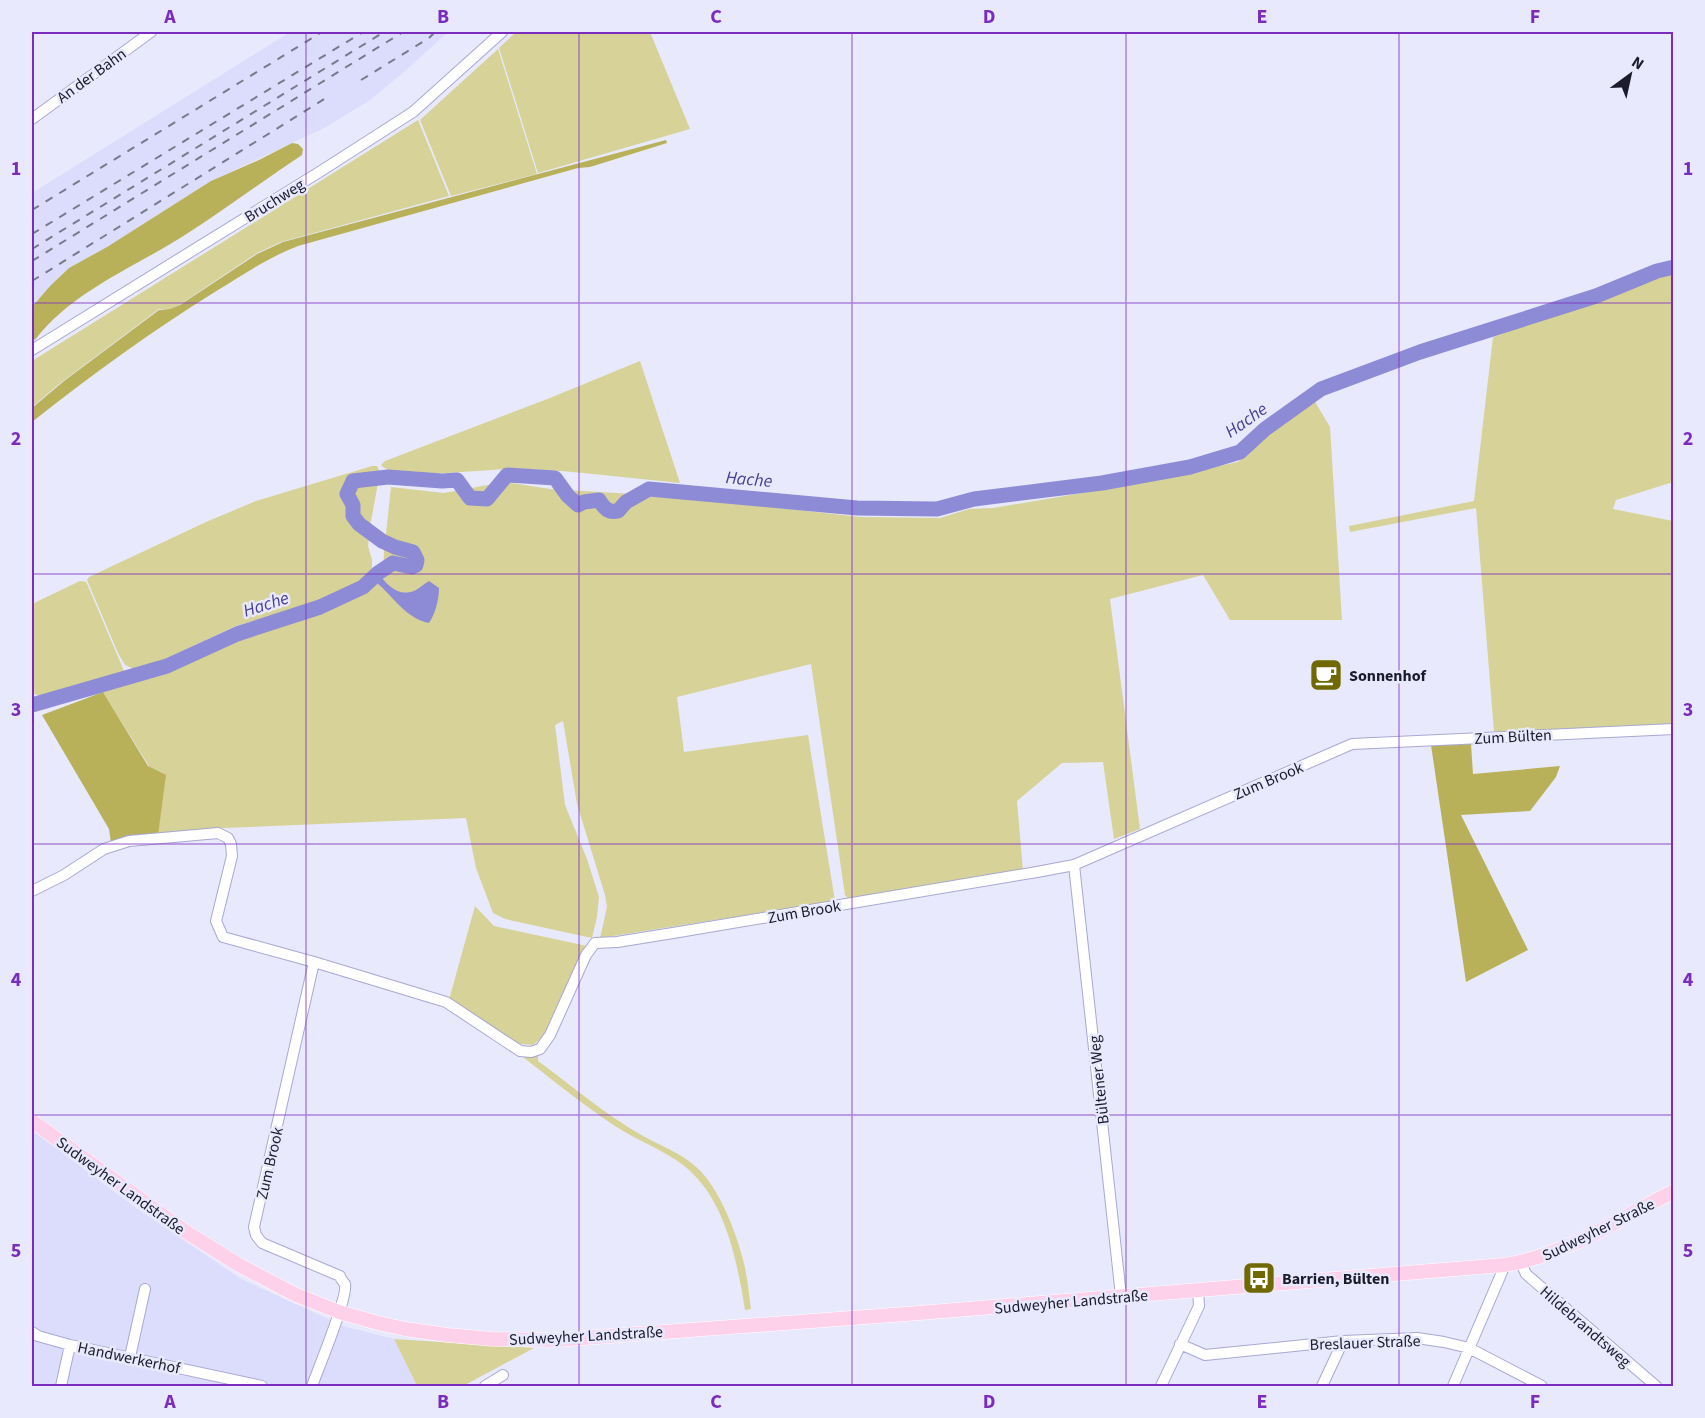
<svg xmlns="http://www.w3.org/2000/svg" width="1705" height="1418" font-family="'Source Sans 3',sans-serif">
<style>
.built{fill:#dcddfd}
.green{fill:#d7d297}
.forest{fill:#b9b15a}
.water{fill:#8d8bd6}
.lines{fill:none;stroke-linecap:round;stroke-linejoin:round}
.river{stroke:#8d8bd6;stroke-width:15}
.minor-casing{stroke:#a8a8d4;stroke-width:12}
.major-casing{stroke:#fff;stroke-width:15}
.minor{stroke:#fff;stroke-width:10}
.major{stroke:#fed1eb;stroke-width:14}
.rail{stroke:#797a8b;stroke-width:2;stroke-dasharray:8 8;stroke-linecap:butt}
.grid{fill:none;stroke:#7b2cbf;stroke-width:1.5;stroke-opacity:0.55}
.labels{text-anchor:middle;stroke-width:5;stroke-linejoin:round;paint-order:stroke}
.street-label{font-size:16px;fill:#1b1b2b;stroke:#e8e9fc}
.poi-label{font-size:16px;font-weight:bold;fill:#1b1b2b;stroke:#e8e9fc;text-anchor:start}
.water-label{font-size:18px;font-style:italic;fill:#493e97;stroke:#e8e9fc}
.neatline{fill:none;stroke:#7b2cbf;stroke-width:2}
.grid-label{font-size:20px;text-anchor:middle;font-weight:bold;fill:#7b2cbf}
</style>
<rect width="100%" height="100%" fill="#e8e9fc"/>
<path class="built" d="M290 32H448L405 71 370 100 326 127 211 181 107 247 69 268 50 286 32 307V193Z
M32 1130 136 1208 241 1279 346 1327 394 1339 417 1386H32Z"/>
<path class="green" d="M516 32H650L690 129 538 173 499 48Z
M498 49 537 174 451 196 420 120Z
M418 120 449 196 281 242 257 253 179 305 170 309H159L59 384 32 407V361Z
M1673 271V482L1616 500 1613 509 1673 521V724L1494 732 1476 508 1350 532 1349 526 1474 501 1493 337 1598 299 1657 275Z
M640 361 680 483C629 478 577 471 525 469 504 468 482 471 461 472 446 473 389 477 381 465L385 461 550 398Z
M1314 400 1330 427 1342 620H1230L1203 575 1110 599 1140 829 1114 839 1103 762 1062 763 1017 801 1023 871 848 898 845 895 811 664 677 697 684 752 808 735 835 901 600 938 607 907 605 895 577 804 563 721 555 725 565 805 587 859 599 897 597 917 592 938 505 919 493 913 476 868 466 818 223 828 158 835 149 766 103 692 168 673 237 640 322 612 364 592 383 576 384 552 391 487 444 493 504 482 550 489 683 497 860 517 940 518 969 509 993 508 1100 490 1238 462 1267 434Z
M372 466H377L380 472 371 521 368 546 372 560V571L370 576 362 584 316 603 236 626 152 665 134 669 125 665 118 653 87 580 89 577 206 522 256 501Z
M80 581 86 582 88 586 124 671 43 697 32 693V604Z
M475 906 494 926 587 946 544 1036 533 1045 520 1044 449 1000Z
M515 1051 538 1055V1061C572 1086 606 1115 643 1136 661 1146 679 1152 695 1166 719 1185 739 1239 745 1268 748 1282 749 1296 751 1309L745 1310C737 1260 725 1197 683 1165 662 1149 636 1140 615 1126 580 1103 548 1076 515 1051Z
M394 1339 534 1348 463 1386H417Z"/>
<path class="forest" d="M666 140 667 143 590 167 578 168 298 246C269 257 244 274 218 290 153 330 91 375 32 422V408L64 381 159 310 170 309 180 305 257 254 283 242Z
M292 143 298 144 303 149 302 155C264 180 227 208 188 233 136 267 73 290 35 340L32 337V307L50 286 69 268 107 247 211 181 259 160Z
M103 692 148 766 166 775 158 835 111 843 109 829 42 715Z
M1471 744 1473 774 1560 766 1556 777 1530 811 1461 815 1528 950 1466 982 1431 745Z"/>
<path class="water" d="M378 573C388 586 399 598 416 590 421 587 424 584 429 581L439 588C439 600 435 614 429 623 405 618 394 597 376 582L363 587Z"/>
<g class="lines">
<path class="river" d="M32 705 167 666 237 634 320 607 363 587 378 573 393 563 412 567 416 565 417 560 413 552 395 547 382 541 359 524 353 516V505L347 494 353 481 388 477 442 481 457 480 470 498 487 499 507 475 555 478 568 496 578 505 584 502 599 500C604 508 608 513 618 511L626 502 649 489 857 508 937 509 974 499 1102 483 1190 467 1240 452 1265 429 1321 389 1420 352 1596 296 1657 271 1674 267"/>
<g class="minor-casing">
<path id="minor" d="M32 119 151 32
M32 350 321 171 413 112 502 32
M1074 865 1121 1296
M32 891 64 875 104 849 129 841 218 833 228 838 231 844 232 856 216 921 223 937 314 962 254 1227 256 1235 262 1243 340 1276C340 1278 344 1283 345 1284 348 1298 318 1369 312 1386
M314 962 446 1002 520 1051 531 1052 540 1049 550 1035 586 955 595 943 617 942 673 933 1037 872 1074 865 1352 744 1674 729
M1521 1263 1526 1274 1656 1386
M32 1332 38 1336 70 1345 262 1386
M1180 1344 1205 1355 1343 1341 1417 1338 1444 1342 1469 1348 1542 1386
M130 1357 145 1289
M61 1386 70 1345
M485 1386 503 1375
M1161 1386 1199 1306 1198 1291
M1322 1386 1343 1341
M1453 1386 1502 1272 1504 1265"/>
</g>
<g class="major-casing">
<path id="major" d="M32 1121 186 1232 239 1265 294 1294 339 1312 378 1323 405 1329 447 1335 492 1339 556 1340 919 1313 1504 1265C1564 1256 1620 1219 1674 1191"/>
</g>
<use href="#minor" class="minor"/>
<use href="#major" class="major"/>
<path class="rail" d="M361 80 429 38 435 32
M32 210 322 32
M32 234 363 32
M32 249 384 32
M32 261 403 32
M32 281 326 98"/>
</g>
<path class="grid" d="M306 32V1386M579 32V1386M852 32V1386M1126 32V1386M1399 32V1386M32 303H1674M32 574H1674M32 844H1674M32 1115H1674"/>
<defs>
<g id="cafe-square" transform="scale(1.725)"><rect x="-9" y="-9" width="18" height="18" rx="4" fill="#706800" stroke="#e8e9fc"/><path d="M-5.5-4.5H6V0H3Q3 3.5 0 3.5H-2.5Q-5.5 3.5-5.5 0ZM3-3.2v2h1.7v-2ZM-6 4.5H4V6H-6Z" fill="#fff"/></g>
<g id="bus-square" transform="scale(1.725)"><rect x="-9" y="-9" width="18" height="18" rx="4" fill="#706800" stroke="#e8e9fc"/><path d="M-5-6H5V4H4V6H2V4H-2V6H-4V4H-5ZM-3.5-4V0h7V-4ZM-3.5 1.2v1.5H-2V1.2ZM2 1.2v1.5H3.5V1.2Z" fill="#fff"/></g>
</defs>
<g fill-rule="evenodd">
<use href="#cafe-square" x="1326" y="675"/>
<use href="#bus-square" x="1259" y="1278"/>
</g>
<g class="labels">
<g class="street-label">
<text transform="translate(91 75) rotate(-36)" y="6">An der Bahn</text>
<text transform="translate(274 200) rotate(-32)" y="6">Bruchweg</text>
<text transform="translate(1513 736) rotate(-3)" y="6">Zum Bülten</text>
<text transform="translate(1268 780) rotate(-23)" y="6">Zum Brook</text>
<text transform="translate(804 911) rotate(-10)" y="6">Zum Brook</text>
<text transform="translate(1098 1080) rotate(-96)" y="6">Bültener Weg</text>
<text transform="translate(269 1163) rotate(-77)" y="6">Zum Brook</text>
<text transform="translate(121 1185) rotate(36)" y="6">Sudweyher Landstraße</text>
<text transform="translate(1598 1229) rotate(-26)" y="6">Sudweyher Straße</text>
<text transform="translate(1071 1301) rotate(-5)" y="6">Sudweyher Landstraße</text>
<text transform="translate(1586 1326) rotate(41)" y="6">Hildebrandtsweg</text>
<text transform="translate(586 1335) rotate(-3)" y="6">Sudweyher Landstraße</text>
<text transform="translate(1365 1342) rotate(-2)" y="6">Breslauer Straße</text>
<text transform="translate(129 1357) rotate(12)" y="6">Handwerkerhof</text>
</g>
<g class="poi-label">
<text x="1349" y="681">Sonnenhof</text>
<text x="1282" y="1284">Barrien, Bülten</text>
</g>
<g class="water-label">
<text transform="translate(1246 420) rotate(-35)" y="6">Hache</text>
<text transform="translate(749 479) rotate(5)" y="6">Hache</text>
<text transform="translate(266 604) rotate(-18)" y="6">Hache</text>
</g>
</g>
<rect width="1705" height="1418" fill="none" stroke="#e8e9fc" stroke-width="66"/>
<g transform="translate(1630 75) rotate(33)" stroke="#e8e9fc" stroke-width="4.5" paint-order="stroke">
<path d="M0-4.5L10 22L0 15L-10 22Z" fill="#1b1b2b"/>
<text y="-9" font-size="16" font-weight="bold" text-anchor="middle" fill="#1b1b2b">N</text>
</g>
<rect x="33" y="33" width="1639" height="1352" class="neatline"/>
<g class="grid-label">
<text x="170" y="23">A</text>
<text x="443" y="23">B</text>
<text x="716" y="23">C</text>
<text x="989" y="23">D</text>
<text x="1262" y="23">E</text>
<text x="1535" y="23">F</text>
<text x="16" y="175">1</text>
<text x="1688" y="175">1</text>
<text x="16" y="445">2</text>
<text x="1688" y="445">2</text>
<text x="16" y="716">3</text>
<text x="1688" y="716">3</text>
<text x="16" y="986">4</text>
<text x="1688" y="986">4</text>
<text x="16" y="1257">5</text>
<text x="1688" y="1257">5</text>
<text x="170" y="1408">A</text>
<text x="443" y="1408">B</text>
<text x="716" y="1408">C</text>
<text x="989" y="1408">D</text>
<text x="1262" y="1408">E</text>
<text x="1535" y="1408">F</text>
</g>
</svg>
